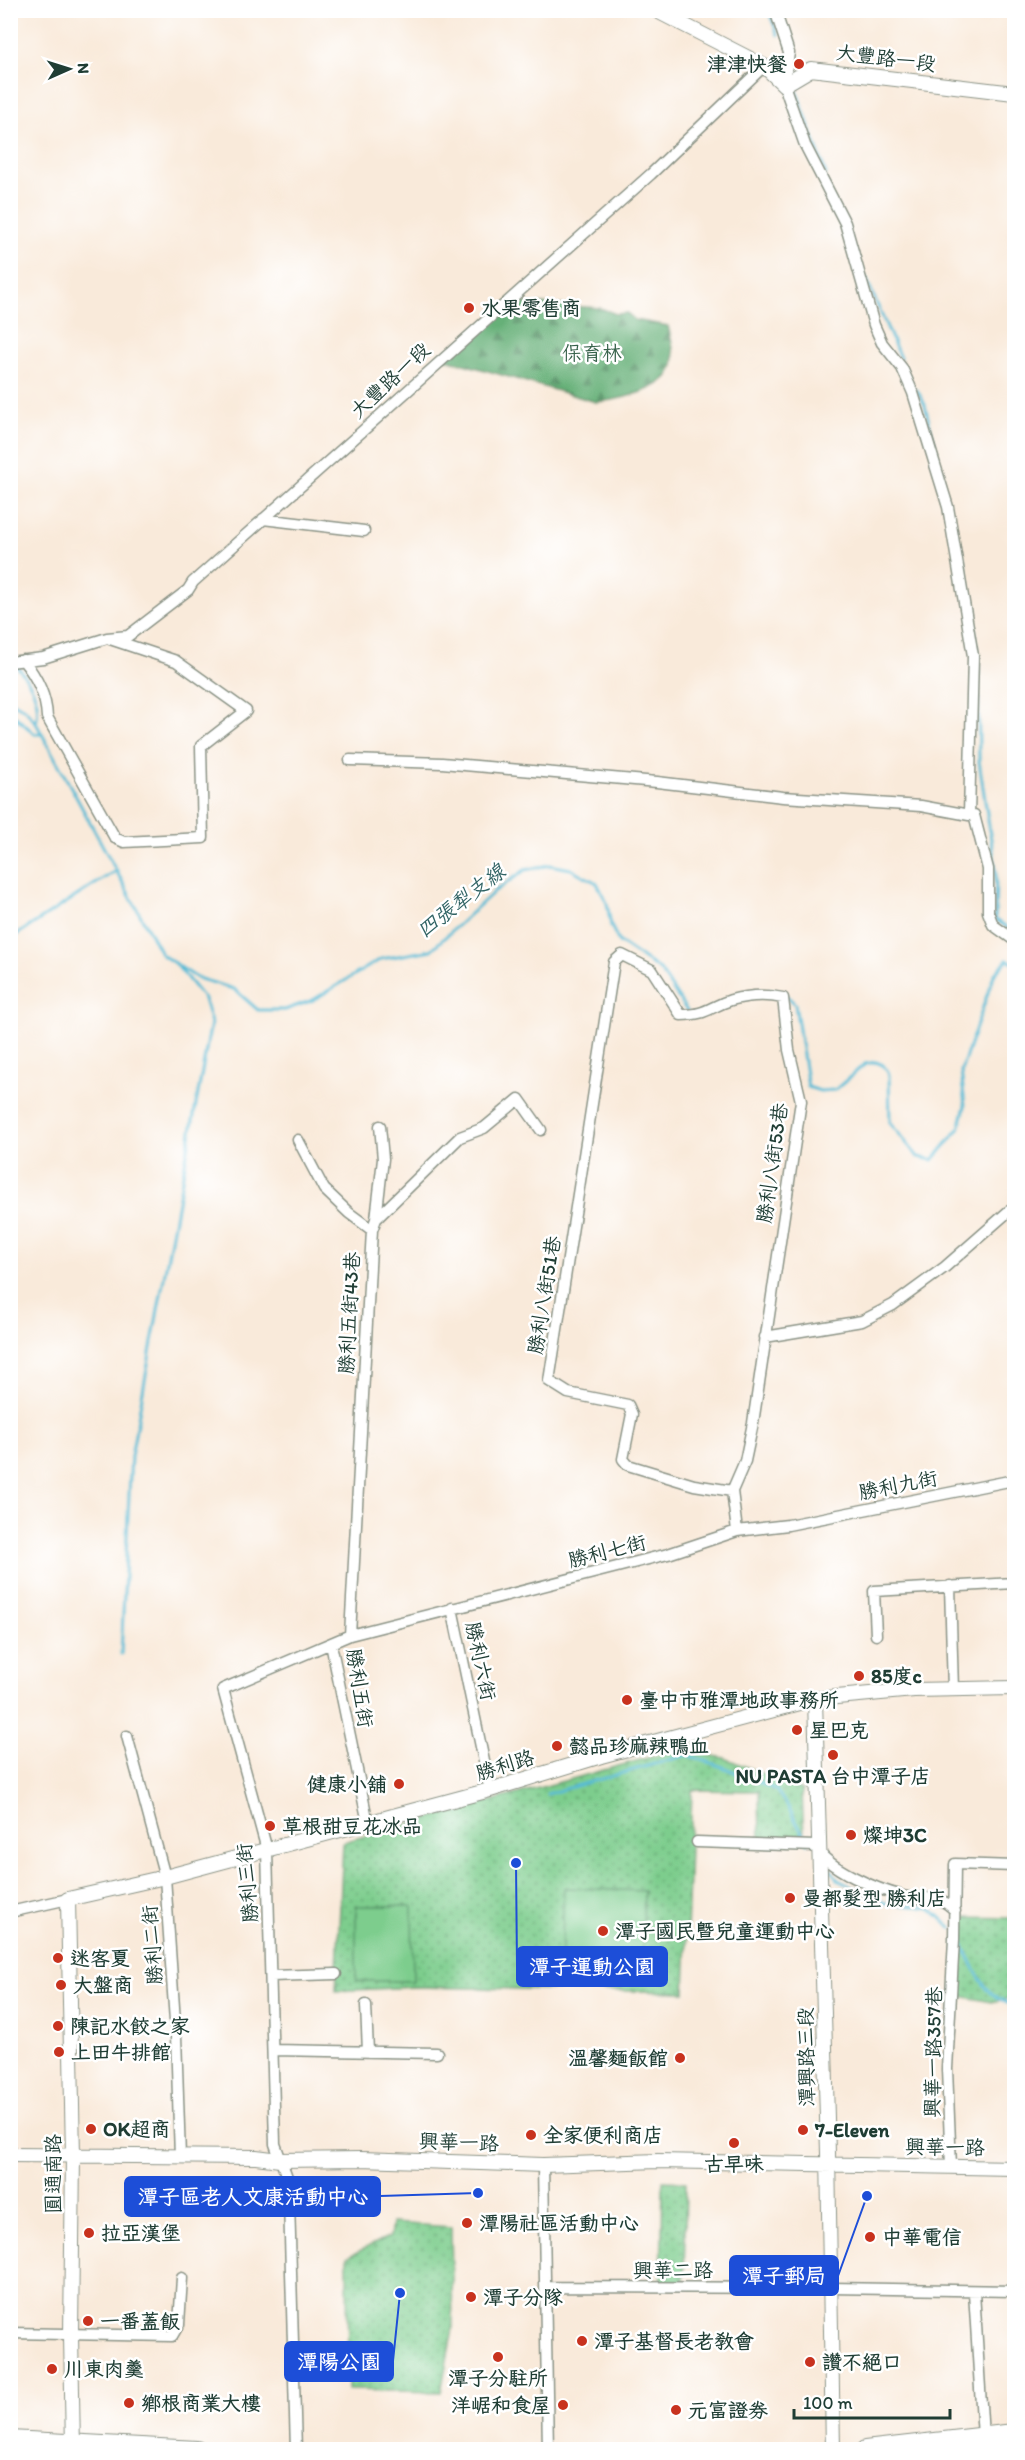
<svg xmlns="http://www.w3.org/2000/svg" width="1025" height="2460" font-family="Itim,'LXGW WenKai TC',sans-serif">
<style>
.forest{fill:url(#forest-firs);stroke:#427656;stroke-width:1.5}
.park{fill:url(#park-dots);stroke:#4e8560;stroke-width:1.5}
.pitch{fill:#7dcd8d;stroke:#4e8560;stroke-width:1.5}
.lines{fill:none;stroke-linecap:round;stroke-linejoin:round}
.stream{stroke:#57bbd5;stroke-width:3}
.minor-casing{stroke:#8c9487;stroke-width:13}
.tertiary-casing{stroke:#8c9487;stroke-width:16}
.primary-casing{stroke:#8c9487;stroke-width:20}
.minor{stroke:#fff;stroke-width:10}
.tertiary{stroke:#fff;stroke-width:14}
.primary{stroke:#fff;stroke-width:18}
.poi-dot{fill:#c8321e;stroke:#fff;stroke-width:2}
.labels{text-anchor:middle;stroke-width:5;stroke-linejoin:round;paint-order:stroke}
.street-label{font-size:20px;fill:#1f3d34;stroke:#fff}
.poi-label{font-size:20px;font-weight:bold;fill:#1f3d34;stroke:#fff;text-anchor:start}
.park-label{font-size:20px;fill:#36614a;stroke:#fff}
.water-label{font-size:21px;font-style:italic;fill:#306364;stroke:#fff}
.leader{fill:none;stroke:#1d4ed8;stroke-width:2}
.callout-dot{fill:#1d4ed8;stroke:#fff;stroke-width:2}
.callout{fill:#1d4ed8;stroke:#1d4ed8;stroke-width:2}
.callout-label{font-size:21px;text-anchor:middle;font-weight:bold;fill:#fff}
</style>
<defs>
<pattern id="forest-firs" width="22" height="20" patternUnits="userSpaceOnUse" patternTransform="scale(1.5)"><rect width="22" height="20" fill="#66b078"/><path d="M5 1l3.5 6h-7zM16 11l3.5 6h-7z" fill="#539063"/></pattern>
<pattern id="park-dots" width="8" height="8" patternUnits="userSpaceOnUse" patternTransform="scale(1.5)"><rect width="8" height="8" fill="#7dcd8d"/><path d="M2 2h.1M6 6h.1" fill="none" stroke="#66a874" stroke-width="1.8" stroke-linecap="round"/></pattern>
</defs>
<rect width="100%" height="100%" fill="#fff"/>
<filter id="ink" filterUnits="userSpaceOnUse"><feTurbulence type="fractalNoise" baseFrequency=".0167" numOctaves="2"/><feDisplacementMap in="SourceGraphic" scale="12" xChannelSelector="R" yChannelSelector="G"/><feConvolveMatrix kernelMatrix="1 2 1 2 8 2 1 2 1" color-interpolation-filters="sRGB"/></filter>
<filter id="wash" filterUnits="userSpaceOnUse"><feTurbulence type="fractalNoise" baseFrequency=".008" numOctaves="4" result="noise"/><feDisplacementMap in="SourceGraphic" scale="24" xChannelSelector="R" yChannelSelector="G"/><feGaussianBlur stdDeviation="1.35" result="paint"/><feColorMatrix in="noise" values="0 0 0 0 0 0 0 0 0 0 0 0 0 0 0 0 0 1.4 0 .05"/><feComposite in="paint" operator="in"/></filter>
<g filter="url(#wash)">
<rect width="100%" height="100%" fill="#f9eada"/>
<path class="forest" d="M508 302 600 308 616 314 627 313 635 320 668 326C671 340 678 360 670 373 659 391 615 401 596 402L443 358Z"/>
<path class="park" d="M694 1745 702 1754 725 1758 802 1790 804 1838 760 1839 759 1791 692 1790 685 1992 414 1987 336 1991 343 1842Z
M960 1917 1014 1918V1997L992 2002 959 1996Z
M663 2181 686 2182 684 2283 661 2282Z
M392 2223 451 2227 453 2329 441 2392 348 2390 347 2257 390 2236Z"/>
<path class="pitch" d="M564 1888 644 1891 642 1974 561 1971Z
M356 1906H412L413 1981H356Z"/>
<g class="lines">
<path class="stream" d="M768 10 778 35
M794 84 826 174
M866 278 900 358
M917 390 925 405 936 452
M959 543 965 566 977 649
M978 655 979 761 996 872 995 919 1014 932
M15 664C30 681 42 700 36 723
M10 701 25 709 36 723 162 955 197 978 234 989 258 1010H285L313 1000 381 959 431 950 495 891 525 870 550 865 571 869 597 883 607 903 611 926 619 942 660 970 687 1011
M10 712 35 734H42
M10 939 117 870
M768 991C780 990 787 995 795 1004L808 1087 820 1091 835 1090 865 1064 876 1062 883 1065 889 1074 890 1123 918 1157 933 1160 959 1129 965 1106 961 1071 994 975 1007 960 1014 963
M121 1654 131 1456 211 1023 204 999 179 968
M547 1794 687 1755 723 1767 776 1790 788 1807 808 1843
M828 1867 838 1879 885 1903 930 1908 952 1928
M958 1935C974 1962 979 1996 1014 2005"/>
</g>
</g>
<g filter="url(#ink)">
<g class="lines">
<g class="minor-casing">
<path id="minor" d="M775 10 789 53 784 85 805 145 845 223 874 325 882 343 902 368 913 393 948 507 973 656 969 815H974L988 869V912L993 925 1014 940
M263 519 364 531
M23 660C37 677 46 695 47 717L115 838 124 842 203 838 201 746 246 711 176 661 110 639
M10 662 43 658 107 638 128 636 188 590 193 582 651 174 764 66
M350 760 442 763 657 782 783 797 921 806 969 815
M298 1140 324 1189 349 1213 372 1230
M376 1219 383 1159 380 1126
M765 1337 862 1321 893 1305 945 1267 1009 1211
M732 1491 694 1485 628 1465 623 1459 632 1414 628 1405 568 1393 549 1381 614 962 622 955 652 970 681 1015C707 1015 709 1007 731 1000 749 995 765 994 783 998L789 1050 801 1101 753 1423 745 1461 732 1491 737 1531
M950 1586 953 1690
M452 1608 490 1790
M350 1635 372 1230 376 1219 460 1137 484 1128 519 1099 541 1130
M876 1635 874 1591 1014 1583
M331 1644 368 1823
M127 1736 165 1877 176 2036 180 2157
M697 1842 815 1846C827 1869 878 1890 903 1896 923 1901 941 1893 955 1911
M10 1912 68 1899
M271 1976 336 1974
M366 2005 368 2052
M273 2050 437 2053
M543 2165 548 2450
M951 2167 947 2069 954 1939 955 1864 1014 1866
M546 2287 831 2288 1014 2291
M974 2292 983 2437
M10 2333 172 2336 179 2324 182 2278
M296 2450 289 2201 288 2180 275 2144 267 1850 223 1689 350 1635 668 1554 737 1531 788 1525 1014 1480"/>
</g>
<g class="tertiary-casing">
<path id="tertiary" d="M655 10 764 66 784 85 811 69 1014 93
M815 1699 828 2153 833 2450
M10 2155 256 2157 280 2160 361 2159 543 2165 658 2161 1014 2168
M73 2450 71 2335 73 2156 68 1899 165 1877 490 1790 601 1756 815 1699 914 1690 1014 1688"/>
</g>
<g class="primary-casing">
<path id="primary" d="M10 2440 197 2450
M865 2450 1014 2433
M1011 2450 1014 2449"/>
</g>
<use href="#minor" class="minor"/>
<use href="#tertiary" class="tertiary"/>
<use href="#primary" class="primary"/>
</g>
</g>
<g class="poi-dot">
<circle cx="799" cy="64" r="6"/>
<circle cx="469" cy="308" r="6"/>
<circle cx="859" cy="1676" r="6"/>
<circle cx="627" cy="1700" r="6"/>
<circle cx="797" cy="1730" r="6"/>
<circle cx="557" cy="1746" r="6"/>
<circle cx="833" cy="1755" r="6"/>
<circle cx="399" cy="1784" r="6"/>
<circle cx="270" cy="1826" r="6"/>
<circle cx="851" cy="1835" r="6"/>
<circle cx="790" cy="1898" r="6"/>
<circle cx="603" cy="1931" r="6"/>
<circle cx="58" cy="1958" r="6"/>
<circle cx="61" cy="1985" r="6"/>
<circle cx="58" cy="2026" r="6"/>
<circle cx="59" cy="2052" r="6"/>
<circle cx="680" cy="2058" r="6"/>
<circle cx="91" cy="2129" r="6"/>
<circle cx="803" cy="2130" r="6"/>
<circle cx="531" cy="2135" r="6"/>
<circle cx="734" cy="2143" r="6"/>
<circle cx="467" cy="2223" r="6"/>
<circle cx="89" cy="2233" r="6"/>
<circle cx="870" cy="2237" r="6"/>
<circle cx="471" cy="2297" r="6"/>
<circle cx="88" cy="2321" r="6"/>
<circle cx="582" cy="2341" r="6"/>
<circle cx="498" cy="2357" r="6"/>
<circle cx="810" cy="2362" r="6"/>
<circle cx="52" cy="2369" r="6"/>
<circle cx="129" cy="2403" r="6"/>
<circle cx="563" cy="2405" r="6"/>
<circle cx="676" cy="2410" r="6"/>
</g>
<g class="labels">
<g class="street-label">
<text transform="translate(886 58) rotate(7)" y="7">大豐路一段</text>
<text transform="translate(390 380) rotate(-43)" y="7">大豐路一段</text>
<text transform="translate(772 1163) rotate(-82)" y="7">勝利八街53巷</text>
<text transform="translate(544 1295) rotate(-81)" y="7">勝利八街51巷</text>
<text transform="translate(349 1313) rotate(-87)" y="7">勝利五街43巷</text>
<text transform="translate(898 1485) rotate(-11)" y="7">勝利九街</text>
<text transform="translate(607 1551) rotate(-14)" y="7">勝利七街</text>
<text transform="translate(481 1661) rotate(78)" y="7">勝利六街</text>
<text transform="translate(360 1688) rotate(81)" y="7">勝利五街</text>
<text transform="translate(505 1765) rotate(-17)" y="7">勝利路</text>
<text transform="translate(247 1883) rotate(-95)" y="7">勝利三街</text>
<text transform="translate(152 1945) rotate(-94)" y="7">勝利二街</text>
<text transform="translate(933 2052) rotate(-89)" y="7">興華一路357巷</text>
<text transform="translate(806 2057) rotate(-91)" y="7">潭興路三段</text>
<text transform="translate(459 2142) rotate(2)" y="7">興華一路</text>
<text transform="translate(945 2147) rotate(1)" y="7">興華一路</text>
<text transform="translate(53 2174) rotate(-90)" y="7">圓通南路</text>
<text x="673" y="2277">興華二路</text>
</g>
<g class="poi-label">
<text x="787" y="71" text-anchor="end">津津快餐</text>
<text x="481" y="315">水果零售商</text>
<text x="871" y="1683">85度c</text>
<text x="639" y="1707">臺中市雅潭地政事務所</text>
<text x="809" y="1737">星巴克</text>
<text x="569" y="1753">懿品珍麻辣鴨血</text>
<text x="833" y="1783" text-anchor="middle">NU PASTA 台中潭子店</text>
<text x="387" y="1791" text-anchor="end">健康小舖</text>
<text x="282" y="1833">草根甜豆花冰品</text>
<text x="863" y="1842">燦坤3C</text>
<text x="802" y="1905">曼都髮型 勝利店</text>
<text x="615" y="1938">潭子國民暨兒童運動中心</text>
<text x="70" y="1965">迷客夏</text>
<text x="73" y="1992">大盤商</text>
<text x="70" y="2033">陳記水餃之家</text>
<text x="71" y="2059">上田牛排館</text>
<text x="668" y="2065" text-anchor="end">溫馨麵飯館</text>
<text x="103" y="2136">OK超商</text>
<text x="815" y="2137">7-Eleven</text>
<text x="543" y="2142">全家便利商店</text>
<text x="734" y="2171" text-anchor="middle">古早味</text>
<text x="479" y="2230">潭陽社區活動中心</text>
<text x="101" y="2240">拉亞漢堡</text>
<text x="882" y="2244">中華電信</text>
<text x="483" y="2304">潭子分隊</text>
<text x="100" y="2328">一番蓋飯</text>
<text x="594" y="2348">潭子基督長老教會</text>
<text x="822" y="2369">讚不絕口</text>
<text x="64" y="2376">川東肉羹</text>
<text x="498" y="2385" text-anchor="middle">潭子分駐所</text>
<text x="141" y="2410">鄉根商業大樓</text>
<text x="551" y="2412" text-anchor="end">洋崌和食屋</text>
<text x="688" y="2417">元富證券</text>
</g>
<g class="park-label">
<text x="592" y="360">保育林</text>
</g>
<g class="water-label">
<text transform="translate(461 901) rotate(-38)" y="7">四張犁支線</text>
</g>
</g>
<path class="leader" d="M516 1863L517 1967M478 2193L380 2196M867 2196L838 2276M400 2293L393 2361"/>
<g class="callout-dot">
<circle cx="516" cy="1863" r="6"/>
<circle cx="478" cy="2193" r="6"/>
<circle cx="867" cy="2196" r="6"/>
<circle cx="400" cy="2293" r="6"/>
</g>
<g class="callout">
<rect x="517" y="1947" width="150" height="39" rx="6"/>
<rect x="125" y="2177" width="255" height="39" rx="6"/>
<rect x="730" y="2256" width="108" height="39" rx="6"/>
<rect x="285" y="2342" width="108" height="39" rx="6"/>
</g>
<g class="callout-label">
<text x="592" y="1974">潭子運動公園</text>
<text x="253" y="2204">潭子區老人文康活動中心</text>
<text x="784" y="2283">潭子郵局</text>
<text x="339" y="2369">潭陽公園</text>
</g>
<rect width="1025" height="2460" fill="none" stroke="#fff" stroke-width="36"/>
<g transform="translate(69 69) rotate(87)" stroke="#ffffff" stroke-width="4.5" paint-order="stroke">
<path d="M0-4.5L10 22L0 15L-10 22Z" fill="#1f3d34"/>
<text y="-9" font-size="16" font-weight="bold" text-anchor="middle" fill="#1f3d34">N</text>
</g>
<path d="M794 2409v9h156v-9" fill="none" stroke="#1f3d34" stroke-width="3"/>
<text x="803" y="2409" font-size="18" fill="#1f3d34" stroke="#ffffff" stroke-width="4.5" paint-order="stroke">100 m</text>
</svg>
